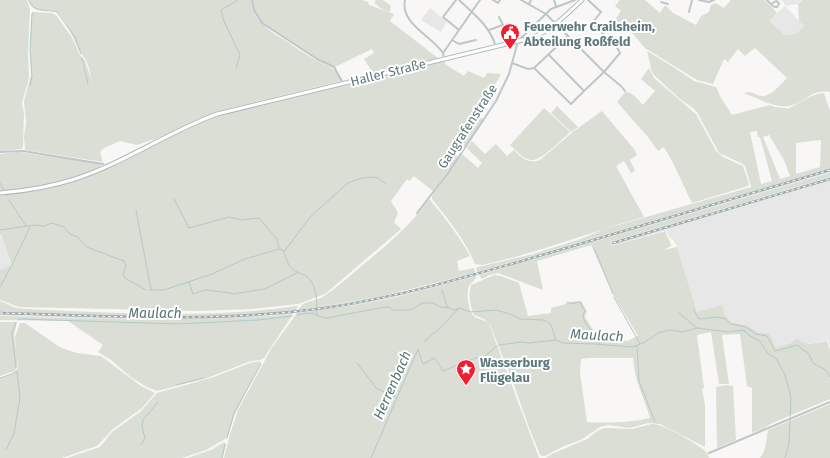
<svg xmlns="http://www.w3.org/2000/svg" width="830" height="458" font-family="'Fira Sans',sans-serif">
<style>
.built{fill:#e6e7e6}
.green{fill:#daded4;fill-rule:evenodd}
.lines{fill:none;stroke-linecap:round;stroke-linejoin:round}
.stream{stroke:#b4c9c7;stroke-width:1}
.secondary-casing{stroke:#aebabc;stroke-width:5}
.street{stroke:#bec7c8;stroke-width:2}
.secondary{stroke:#fff;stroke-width:3}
.rail-casing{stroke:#9caaac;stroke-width:2.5}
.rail{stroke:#fff;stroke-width:1;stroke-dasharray:3;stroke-linecap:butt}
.labels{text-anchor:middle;stroke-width:4;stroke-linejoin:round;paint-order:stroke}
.poi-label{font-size:13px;font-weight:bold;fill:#5d797d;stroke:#fff;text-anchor:start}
.street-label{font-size:13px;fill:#5d797d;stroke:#fff}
.water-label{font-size:14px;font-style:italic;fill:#577674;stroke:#fff}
</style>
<rect width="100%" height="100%" fill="#f8f7f5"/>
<path class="built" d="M782 0H801L797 4 786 6Z
M785 6 804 26 796 34 785 35 769 21Z
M430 8 447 22 441 32 421 20Z
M830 169V173L479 275 477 272Z
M830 177V347L828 340 807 344 796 339 791 343 776 349 764 334 753 331 746 325 731 322 725 315 697 312 677 247 674 241 669 237 667 230 612 246 610 242Z
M0 236H1L12 265 0 270Z
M475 273 476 277 395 298 350 306 297 313 298 310 402 292Z
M296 310 293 314 229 319 202 320H139L0 316V312L196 317 245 315Z"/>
<path class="green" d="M0 0H27L30 9 28 51 29 78 22 103 24 113 23 146 22 149 0 151Z
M28 0H251C253 22 271 32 288 42 296 48 305 54 314 59 324 65 338 67 341 81L218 111 164 136 137 145 120 141 104 148 100 152 103 162 25 150 24 136 26 123 24 101 31 75 30 40 32 12 52 13 56 15 71 36 80 55 85 61 92 81C90 74 89 66 86 60 84 57 82 55 80 52 73 40 69 25 59 14 50 4 35 19 28 0Z
M253 0H362L368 2 369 5 394 14 390 21 438 58 373 73 364 59 374 53 372 49 335 67 315 57 262 23 255 10Z
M376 0H383L391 6 390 12 382 9 374 3Z
M620 0H645L660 13 665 5 673 13 696 25 701 16 709 12 711 5 715 3 724 8 731 0H765L777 13 769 21 785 35 796 34 804 26 799 21 798 4 802 0H830V92C811 89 805 103 789 106 774 108 757 98 744 93 750 91 754 94 760 96 770 98 780 85 787 78L755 48 745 56 738 49 728 62 724 59 713 84 697 80 645 48 634 35 615 20 621 11 615 6Z
M647 51 672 66 694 81 716 87 721 98 732 115 770 105 775 107 786 108 787 109C799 104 810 94 824 93L830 111V169L477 272 476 268 478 267 533 254 581 239 604 229 751 187 745 166 741 163 719 153 697 112 693 108 680 99 655 76 652 72ZM757 131 758 137H760L772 181 761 184 750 132ZM769 135 784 160 790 176 780 179 763 137ZM821 140 820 167 796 174V143Z
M445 60V64L464 76 468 71 484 78 487 73 501 74 480 112 479 116 483 119 466 147 458 142 452 152 458 157 433 191 414 176 409 181 407 179 391 201 398 213 394 222 401 229 325 294 298 304 252 309 199 311 19 307 0 300V270L12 265 1 235H0V194C24 191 49 190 72 181 124 163 171 131 223 114Z
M649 68 654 78 696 114 716 151 723 157 743 166 749 184 748 186 692 203 673 163 664 147 658 151 648 137 617 102 625 92C633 92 638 100 643 105L655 91 641 79Z
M557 106 578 127 571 132 551 113Z
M544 108 570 132C562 139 541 162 530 160 522 158 516 150 510 145Z
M602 111 634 149 637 155 630 160 635 171 631 173 624 161 616 166 644 217C590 232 538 253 482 265L475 264C465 240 448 219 432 199V196L462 154 478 168 482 163 467 148 472 141 485 154 496 144 507 156 514 150C522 158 528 164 540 160L574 131Z
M18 152 98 163 101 165 100 167C77 176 55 185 31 188 21 190 10 190 0 191V154Z
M830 173V177L610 242 612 246 666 231C666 236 670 240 671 246L664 250 677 247 697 312 722 305 725 315 731 322 746 325 759 333H769L776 348 791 343 796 339 808 344 827 341 830 350V399L770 424 765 428 752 433V388L747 386 740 334 722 335 729 384H719L711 332 697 335 704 388 702 389 705 405V447L660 424 648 423 630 428 608 425 600 427 581 440 564 446 545 456H543L540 455 528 425 513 382 490 325 484 319 474 315C470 305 468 296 471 285L494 275 501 276 519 283 528 316 551 313V308L566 304V302L581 301 587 311 585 317 597 336 627 341 638 336 613 294 591 245 537 261 543 290 498 273 490 275 482 279 479 275ZM589 358H633C634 380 644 397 650 418 629 423 609 423 587 422L580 373 581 359Z
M428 200H430C445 218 459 236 470 256L457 261 459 271 474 268 475 273 378 297 298 310C306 298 315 303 324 296 336 288 347 278 358 269 383 248 410 227 428 200Z
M476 276C476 281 471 282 469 286 466 293 468 313 475 317 480 320 484 319 489 324L539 458H224L230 434 238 410 271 349 297 313 350 306 395 298Z
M0 301 16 308 26 309C116 313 208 319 297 306L298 307 296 310C198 322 98 315 0 312Z
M293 314 264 358 260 360 251 361 207 378 157 391 147 387 132 378 111 360 98 352 103 345 68 321 0 320V316C98 319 196 323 293 314Z
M0 322H17L14 335 18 364 15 371 0 376Z
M20 323H25L58 346 67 350 77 353 101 356 141 386 155 393 142 408 113 429 97 446 62 458H0V378C7 376 15 374 18 368L15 337Z
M260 361 261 364 235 414 227 438 206 450 182 458H67L100 447 112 432 140 412 157 393 214 377 250 363Z
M726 385 733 386 736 440 717 448 716 387Z
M830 404V458H760C767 449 766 440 768 430Z
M652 424C664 424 695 443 704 450 707 452 708 455 709 458H545L552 454 587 439 599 430 605 428 632 429Z
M224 442 226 444 223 458H187L211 450Z"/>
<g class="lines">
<path class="stream" d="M29 0C33 13 46 9 57 12L75 37 81 54
M82 58 88 84
M236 68 240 55 223 19 221 10 238 0
M30 86 32 76 30 50 32 14 33 13
M0 183 4 191
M6 194 7 196
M174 199 189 228 229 217 242 220 259 218 277 239 279 248
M9 200 26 226
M136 210 151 290
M0 230 34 225 45 226 51 223 64 227 70 234 78 237 85 245 89 248 124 261 126 266 123 274 125 278 146 290
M594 248 613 294
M284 252 310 217 348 183 362 178 371 177 378 178 386 184
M189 282 193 294 205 290 230 293 233 294 265 289 297 273
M0 287 12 265 30 227
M150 290H164L212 274 245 259 279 249 283 250C285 255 286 260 289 265 292 271 298 272 304 275 317 281 317 302 317 314
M442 290 447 307
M614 297 640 344
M568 302 570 304 580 302 585 311 583 315 584 320 600 344
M693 309 699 319 717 317 726 319 731 324 746 327 756 334 767 336 775 351 797 345 809 354 813 363 826 370 830 377
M679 313 697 328
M297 315C301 314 306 313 311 313 317 314 320 318 327 318L385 307H389L393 310H408L413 309 422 303H433L441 307 450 308 454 310 459 308 470 312 496 310 510 314 520 319 543 320 548 322 551 325 556 340 563 343 594 344 633 347 645 342 658 333 669 330 683 332 697 328 728 332 742 330 745 331 750 336 760 341 768 354 776 358 785 375 791 398 789 443 785 458
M18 320 20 319 177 324 258 320 292 316
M424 342 443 325 458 309
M499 345 522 342 529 343 556 340
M637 346 639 381 655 422
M418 350 423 364 435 358 443 371 478 357H484L497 346
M357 363 377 389 396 397
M16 368 12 333 16 323
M0 378 12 374 17 371 20 398 14 433 6 450
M176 385 204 378
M227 438 234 413 261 364
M141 445 145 438 142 427 143 420 158 402
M222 458 225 444
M371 458 418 349"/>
<g class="secondary-casing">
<path id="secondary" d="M0 193C26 191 50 187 75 179 124 163 168 132 217 114L531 38C552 30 566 15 582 0"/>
</g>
<path class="street" d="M252 0 254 10 262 23 317 59 334 67 343 83
M405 0C400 24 432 36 443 53
M456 0 443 17 459 30
M459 0C474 14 490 26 496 47
M493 0 498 3 500 0
M521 0 546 14 604 72 621 86 625 91
M554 0 556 6
M699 0 709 2 714 0
M767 0C770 3 773 8 777 7L779 4 778 2 776 1 771 4
M661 2 668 4
M529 4 531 0
M689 12 692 0
M489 30 503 25 499 17
M452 40 459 44 476 40
M549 55 584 91 604 72 620 53 618 49 594 25 593 22 601 12 588 0
M444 58 443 53 480 0
M512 63 528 69 534 68 568 36
M534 68 571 104 584 91
M0 152 23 151 103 164
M417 213 448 173 496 101 509 74 518 41 551 9 575 0
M709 453 830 402"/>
<use href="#secondary" class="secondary"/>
<g class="rail-casing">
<path id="rail" d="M613 243 830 179
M0 313C108 316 216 323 324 308 403 297 479 273 556 251 647 224 739 197 830 170"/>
</g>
<use href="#rail" class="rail"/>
</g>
<defs>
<g id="civic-pin" transform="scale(1)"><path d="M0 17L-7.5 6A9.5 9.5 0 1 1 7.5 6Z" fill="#f11d31" stroke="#fff"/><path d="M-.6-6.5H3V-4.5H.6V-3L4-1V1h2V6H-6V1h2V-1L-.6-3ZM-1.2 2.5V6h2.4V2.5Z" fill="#fff"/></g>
<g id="sight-pin" transform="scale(1)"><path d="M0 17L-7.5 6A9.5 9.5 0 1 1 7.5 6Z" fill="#f11d31" stroke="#fff"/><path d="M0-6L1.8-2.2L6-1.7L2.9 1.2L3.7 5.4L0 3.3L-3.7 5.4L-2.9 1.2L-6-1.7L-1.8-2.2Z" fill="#fff"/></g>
</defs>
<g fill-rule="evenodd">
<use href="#civic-pin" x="510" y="33"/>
<use href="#sight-pin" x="466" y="369"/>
</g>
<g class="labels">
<g class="poi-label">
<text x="524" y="31">Feuerwehr Crailsheim,<tspan x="524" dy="15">Abteilung Roßfeld</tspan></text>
<text x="480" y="367">Wasserburg<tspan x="480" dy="15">Flügelau</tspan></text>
</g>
<g class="street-label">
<text transform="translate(388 72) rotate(-14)" y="5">Haller Straße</text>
<text transform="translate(467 126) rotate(-57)" y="5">Gaugrafenstraße</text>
</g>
<g class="water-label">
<text x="155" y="318">Maulach</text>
<text transform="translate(597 335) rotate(3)" y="5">Maulach</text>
<text transform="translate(392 385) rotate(-66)" y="5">Herrenbach</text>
</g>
</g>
</svg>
